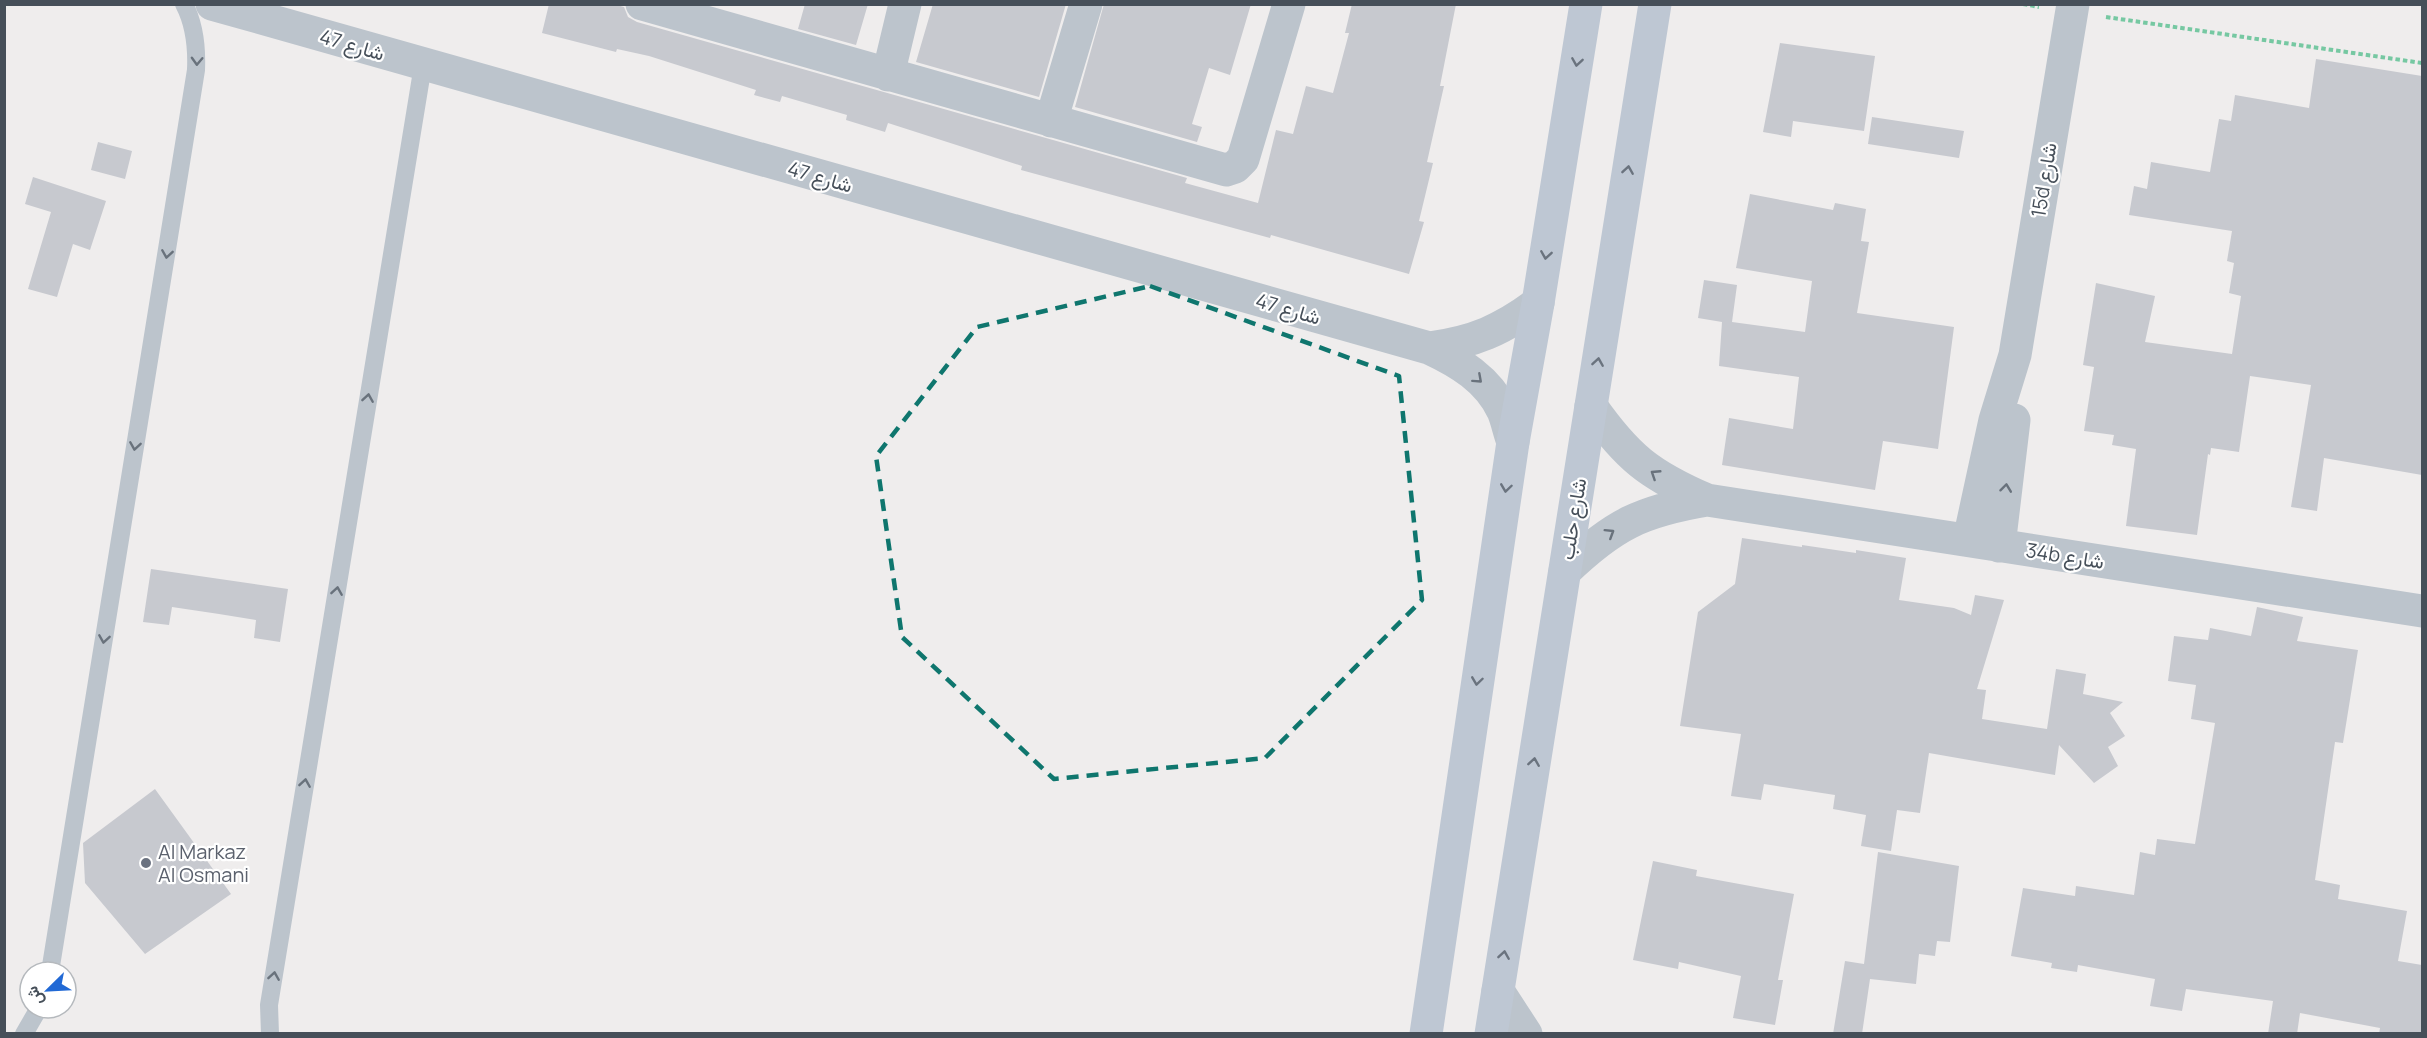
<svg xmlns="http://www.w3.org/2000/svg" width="2427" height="1038" font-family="Manrope,Vazirmatn,sans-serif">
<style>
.building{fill:#c7c9cf}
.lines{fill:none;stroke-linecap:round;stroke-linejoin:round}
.path{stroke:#76c8a2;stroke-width:4;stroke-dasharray:4.5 3;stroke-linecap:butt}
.lane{stroke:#bcc4cc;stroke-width:18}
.street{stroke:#bcc4cc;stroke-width:33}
.secondary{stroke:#bec7d3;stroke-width:33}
.oneway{stroke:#69727c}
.oneway2{stroke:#6a737e}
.marked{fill:none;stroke:#0f766e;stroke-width:4.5;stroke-dasharray:12 8;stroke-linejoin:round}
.worship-dot{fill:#6b7280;stroke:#fff;stroke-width:2}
.labels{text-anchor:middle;stroke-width:4.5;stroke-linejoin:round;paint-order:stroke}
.street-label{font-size:20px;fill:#464f59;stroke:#fff}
.worship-label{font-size:20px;fill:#5b616d;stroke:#fff;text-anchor:start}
</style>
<rect width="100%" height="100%" fill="#efeded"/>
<path class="building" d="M549 4H613L624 7 628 17 637 22 1187 178 1185 183 1258 203 1276 130 1293 134 1306 86 1333 93 1349 33H1345L1352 4H1456L1440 86H1444L1427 162 1433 163 1419 221 1424 222 1409 274 1271 235 1270 238 1021 170 1022 166 888 123 885 132 846 120 847 115 782 96 780 102 754 95 756 90 649 56 617 49 616 52 542 33Z
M805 4H868L856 45 798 29Z
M933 4H1066L1039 97 916 62Z
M1104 4H1251L1230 75 1209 68 1192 124 1202 127 1197 142 1075 107Z
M1780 43 1875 56 1864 131 1793 121 1791 137 1763 132Z
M2316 59 2422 76V475L2324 458 2317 511 2291 507 2311 385 2250 376 2239 452 2211 448 2210 455 2208 454 2197 535 2126 526 2136 449 2112 445 2114 435 2084 431 2094 367 2083 365 2096 283 2155 296 2145 342 2232 354 2241 296 2229 293 2234 263 2227 261 2232 231 2129 215 2134 186 2147 189 2151 162 2210 172 2219 119 2231 121 2235 95 2309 108Z
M1872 117 1964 131 1959 158 1868 144Z
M98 142 132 151 125 179 91 170Z
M33 177 106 201 90 250 73 244 57 297 28 289 51 212 25 204Z
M1750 194 1833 210 1835 203 1866 209 1861 241 1869 242 1857 313 1954 327 1938 449 1883 441 1875 490 1722 465 1729 418 1793 429 1799 377 1719 366 1722 322 1698 318 1704 280 1737 285 1732 322 1805 332 1812 281 1736 268Z
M1742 538 1802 547V545L1856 553V550L1906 558 1899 600 1954 608 1971 615 1975 595 2004 600 1977 689 1986 690 1982 719 2047 729 2056 669 2086 674 2083 694 2123 702 2110 713 2125 736 2108 747 2118 766 2094 783 2059 745 2055 775 1929 753 1920 813 1897 810 1891 851 1861 846 1866 815 1833 809 1835 795 1764 784 1761 800 1731 796 1741 734 1680 726 1698 612 1735 584Z
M151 569 288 589 280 642 254 638 256 620 219 614 172 607 169 625 143 622Z
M2257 607 2303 617 2297 641 2358 650 2343 743 2335 742 2315 880 2340 885 2338 899 2407 911 2398 961 2422 965V1034H2379L2380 1028 2300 1013 2297 1034H2268L2273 1001 2186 989 2182 1011 2150 1006 2155 979 2078 965 2077 972 2051 968 2052 963 2011 956 2023 888 2075 896 2076 886 2134 895 2140 852 2155 855 2157 839 2195 844 2215 723 2191 719 2196 685 2168 681 2174 636 2208 640 2210 628 2251 636Z
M155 789 231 894 145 954 85 883 83 843Z
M1878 852 1959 866 1950 942 1937 941 1935 956 1919 954 1916 984 1870 979 1862 1034H1833L1845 961 1864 964Z
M1653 861 1697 870 1696 876 1794 894 1778 980H1783L1775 1025 1733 1018 1741 976 1679 962 1678 969 1633 960Z"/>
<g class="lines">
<path class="path" d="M2023 4 2039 7
M2106 17 2422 63"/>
<path class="lane" d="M50 972 196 70C197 47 195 25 184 4
M24 1034 39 1008
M270 1034 269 1005 423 65"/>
<path class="street" d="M212 4 1429 348C1459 362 1488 379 1503 411 1507 420 1509 432 1513 442
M642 4 1226 170 1235 167 1243 159 1289 4
M888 75 905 4
M1051 121 1086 4
M1429 348C1474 342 1502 330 1538 303
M1591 406C1627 457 1649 475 1707 500L2422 611
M1969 540 1995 420 2015 355 2073 4
M1999 546 2014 420
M1565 571C1613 525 1641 511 1707 500
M1498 991 1526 1034"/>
<path class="secondary" d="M1426 1034 1513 442 1538 303 1586 4
M1491 1034 1655 4"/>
</g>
<defs><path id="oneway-chevron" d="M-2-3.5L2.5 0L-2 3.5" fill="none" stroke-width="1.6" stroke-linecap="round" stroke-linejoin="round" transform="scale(1.5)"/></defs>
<g class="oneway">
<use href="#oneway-chevron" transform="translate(197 61) rotate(92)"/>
<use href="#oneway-chevron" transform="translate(167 254) rotate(99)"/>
<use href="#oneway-chevron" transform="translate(1478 379) rotate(42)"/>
<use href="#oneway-chevron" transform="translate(368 398) rotate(-81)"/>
<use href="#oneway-chevron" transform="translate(135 446) rotate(99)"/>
<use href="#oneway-chevron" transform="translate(1655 474) rotate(-147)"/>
<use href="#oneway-chevron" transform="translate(2006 488) rotate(-83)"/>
<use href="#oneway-chevron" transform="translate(1610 533) rotate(-32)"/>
<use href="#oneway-chevron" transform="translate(337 591) rotate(-81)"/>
<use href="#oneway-chevron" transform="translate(104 639) rotate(99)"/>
<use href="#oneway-chevron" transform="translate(305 783) rotate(-81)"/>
<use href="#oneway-chevron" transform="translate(274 976) rotate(-81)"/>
</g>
<g class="oneway2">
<use href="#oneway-chevron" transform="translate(1577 62) rotate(99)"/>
<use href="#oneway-chevron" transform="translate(1628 170) rotate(-81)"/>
<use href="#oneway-chevron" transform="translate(1546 255) rotate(99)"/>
<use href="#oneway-chevron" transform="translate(1598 362) rotate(-81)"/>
<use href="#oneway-chevron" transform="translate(1506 488) rotate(98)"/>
<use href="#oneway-chevron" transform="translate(1477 681) rotate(98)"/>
<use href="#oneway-chevron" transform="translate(1534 762) rotate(-81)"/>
<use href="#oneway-chevron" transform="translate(1504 955) rotate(-81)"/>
</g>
<path class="marked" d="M1150 286 1399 376 1422 600 1265 758 1054 779 902 637 876 456 977 327Z"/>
<circle class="worship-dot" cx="146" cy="863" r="6"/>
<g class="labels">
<g class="street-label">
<text transform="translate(352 45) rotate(16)" y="7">شارع 47</text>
<text transform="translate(820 177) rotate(16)" y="7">شارع 47</text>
<text transform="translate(2044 180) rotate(-81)" y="7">15d شارع</text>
<text transform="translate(1288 309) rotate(16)" y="7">شارع 47</text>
<text transform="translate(1573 519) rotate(-81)" y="7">شارع حلب</text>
<text transform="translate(2065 556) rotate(9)" y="7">34b شارع</text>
</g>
<g class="worship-label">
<text x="158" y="859">Al Markaz<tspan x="158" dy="23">Al Osmani</tspan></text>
</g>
</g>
<rect width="2427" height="1038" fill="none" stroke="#464f59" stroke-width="12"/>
<g transform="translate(48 990) rotate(246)"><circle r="28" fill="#ffffff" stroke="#b5b9bd" stroke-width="1.5"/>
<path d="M0-4.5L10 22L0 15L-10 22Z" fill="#2169d5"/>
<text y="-9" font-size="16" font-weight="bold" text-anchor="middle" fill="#464f59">ش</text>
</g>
</svg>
